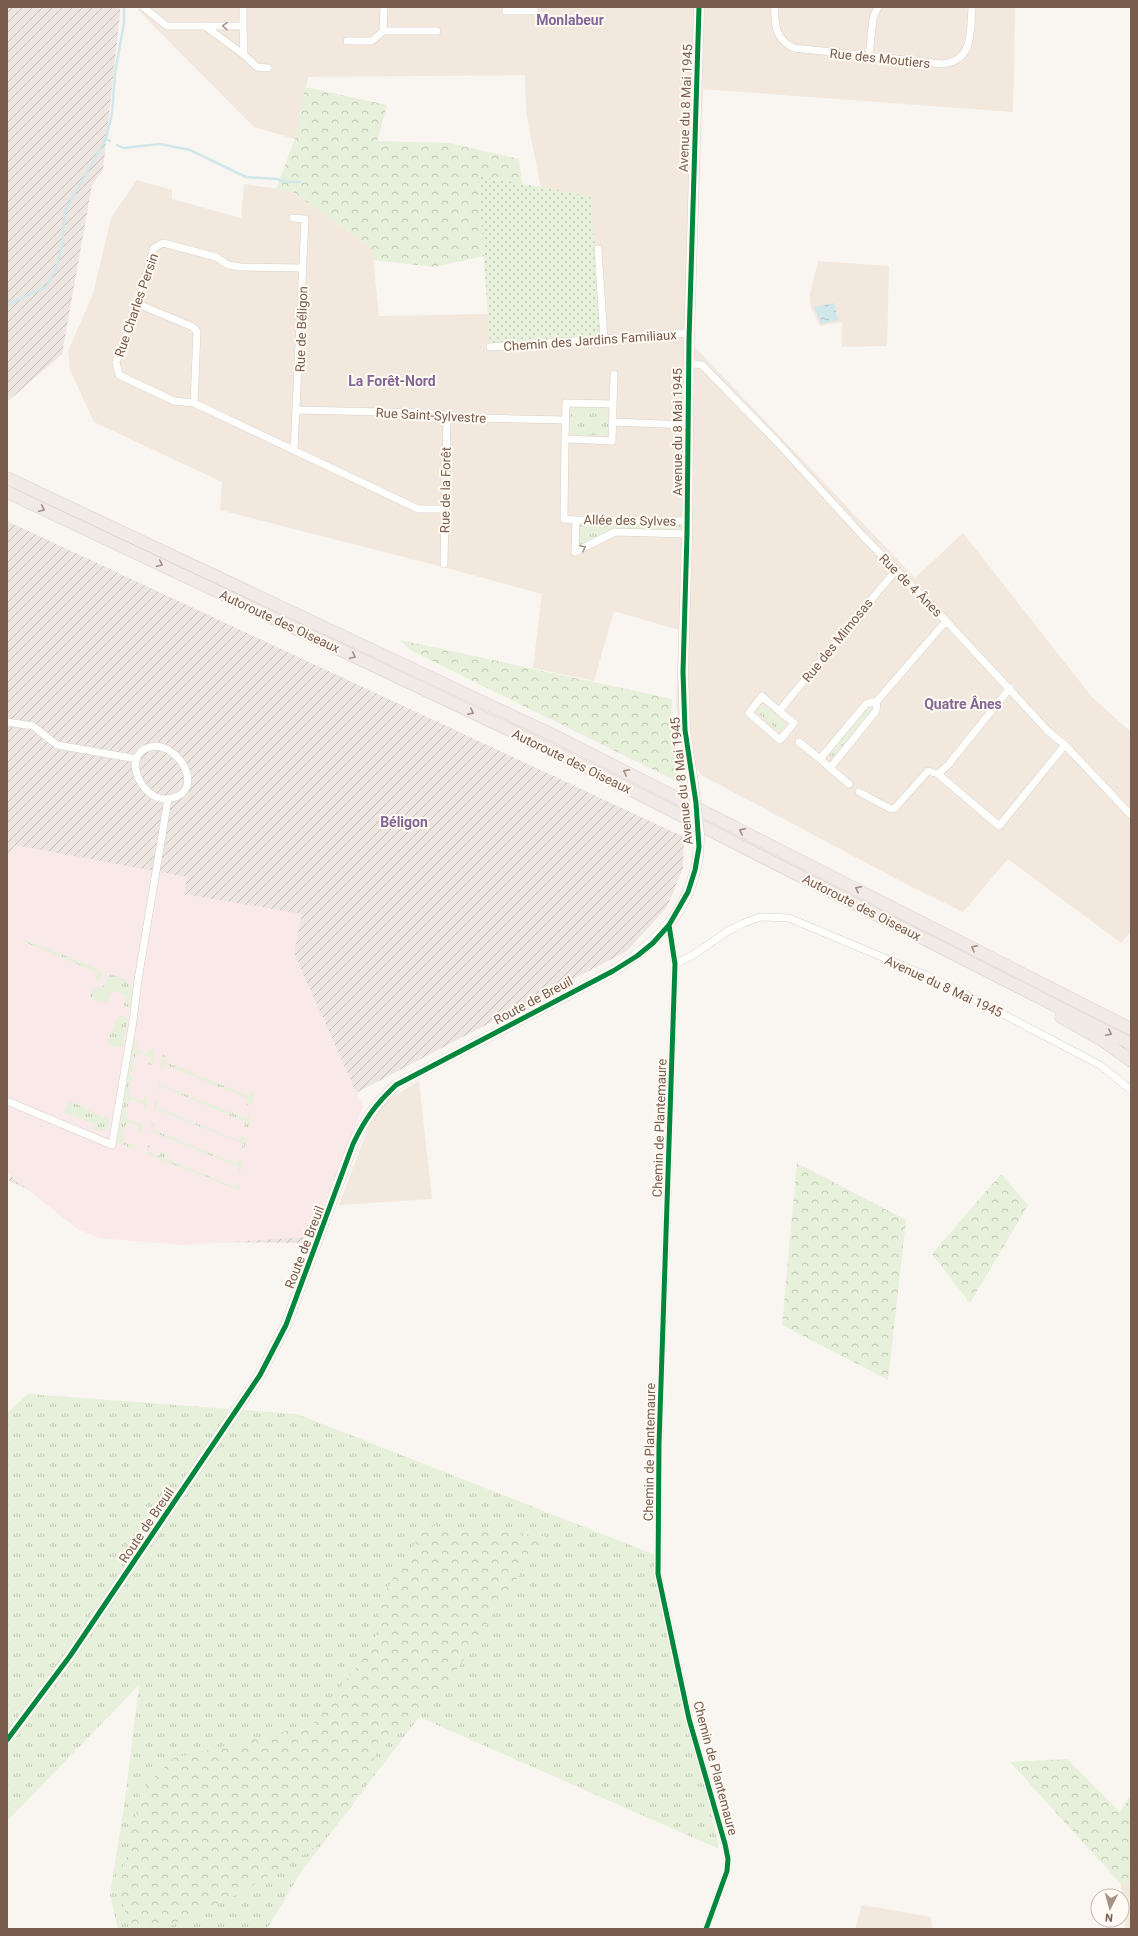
<svg xmlns="http://www.w3.org/2000/svg" width="1138" height="1936" font-family="Roboto,sans-serif">
<style>
.residential{fill:#f2e8de}
.industrial{fill:url(#industrial-furrows)}
.medical{fill:#fae9e9}
.grass{fill:url(#grass-tufts)}
.forest{fill:url(#forest-crowns)}
.park{fill:url(#park-dots)}
.water{fill:url(#water-ripples)}
.lines{fill:none;stroke-linecap:round;stroke-linejoin:round}
.stream{stroke:#d0e8ea;stroke-width:2.5}
.street-casing{stroke:#d7d1cb;stroke-width:8}
.secondary-casing{stroke:#d9d2cb;stroke-width:11}
.highway-casing{stroke:#dad1cc;stroke-width:13}
.street{stroke:#fefefd;stroke-width:7}
.secondary{stroke:#fefefd;stroke-width:10}
.highway{stroke:#f2eae7;stroke-width:12}
.secondary-bridge-casing{stroke:#d9d2cb;stroke-width:11;stroke-linecap:butt}
.secondary-bridge{stroke:#fefefd;stroke-width:10}
.cycleway-casing{stroke:#fffaf3;stroke-width:8}
.cycleway{stroke:#00873e;stroke-width:5}
.oneway{stroke:#a8958b}
.oneway2{stroke:#a48e83}
.labels{text-anchor:middle;stroke-width:4;stroke-linejoin:round;paint-order:stroke}
.street-label{font-size:13px;fill:#7a5c4d;stroke:#fffaf3}
.neighbourhood-label{font-size:14px;font-weight:bold;fill:#846695;stroke:#fffaf3}
</style>
<defs>
<pattern id="industrial-furrows" width="10" height="10" patternUnits="userSpaceOnUse"><rect width="10" height="10" fill="#ede5e0"/><path d="M-1 1l2-2M0 10L10 0M9 11l2-2" fill="none" stroke="#c5bdb8"/></pattern>
<pattern id="grass-tufts" width="24" height="20" patternUnits="userSpaceOnUse"><rect width="24" height="20" fill="#e7f0db"/><path d="M3 7l-1-3M5 7V3M7 7l1-3M15 17l-1-3M17 17v-4M19 17l1-3" fill="none" stroke="#c0c6b4"/></pattern>
<pattern id="forest-crowns" width="20" height="18" patternUnits="userSpaceOnUse"><rect width="20" height="18" fill="#e7f0db"/><path d="M2 6a3 3 0 1 1 6 0M12 15a3 3 0 1 1 6 0" fill="none" stroke="#c0c6b4"/></pattern>
<pattern id="park-dots" width="8" height="8" patternUnits="userSpaceOnUse"><rect width="8" height="8" fill="#e7f0db"/><path d="M2 2h.1M6 6h.1" fill="none" stroke="#c0c6b4" stroke-width="1.8" stroke-linecap="round"/></pattern>
<pattern id="water-ripples" width="26" height="14" patternUnits="userSpaceOnUse"><rect width="26" height="14" fill="#d0e8ea"/><path d="M2 4q2-2 4 0t4 0M15 11q2-2 4 0t4 0" fill="none" stroke="#aebfc0"/></pattern>
</defs>
<rect width="100%" height="100%" fill="#f9f5f0"/>
<path class="residential" d="M139 7H1015L1013 112 703 89 693 345 915 578 963 533 1092 697 1131 732V932L1121 943 1008 859 963 912 906 884 703 776 684 756 676 705 679 630 614 611 594 681 533 668 542 594 443 567 220 510 222 482 94 422 70 370 68 351 93 294 111 218 137 180 172 190V199L241 218 244 184 291 191 372 248 379 316 488 314 490 347 590 196 541 188 526 113 525 75 308 77 295 139 254 127 139 11Z
M818 261 889 266 887 346 842 347V322L820 326 811 308 810 294Z
M419 1081 432 1199 339 1205 376 1107Z
M1131 1883V1929H1125L1121 1884Z
M862 1905 931 1917 932 1929H855Z"/>
<path class="industrial" d="M7 7H120V14L103 170 92 185 62 354 7 402Z
M7 521 684 837 683 868 667 907 627 951 352 1095 303 1243 143 1241 9 1181 30 1119 7 1109Z"/>
<path class="medical" d="M15 845 187 877 184 894 302 914 294 953 363 1107 311 1237 184 1245 98 1238 76 1228 7 1173V855Z"/>
<path class="grass" d="M577 406 601 407 608 412V432L605 435 575 436 570 431 571 410Z
M576 520 687 521V534L615 532 575 552Z
M761 705 764 706 785 723 786 728 784 731 777 730 757 712V707Z
M869 707 872 708V711L834 757 829 756V754Z
M24 939 100 970 103 974 99 981H95L98 973 22 941Z
M111 974C122 978 133 981 132 995 132 999 131 1003 129 1007L123 1006 126 996 112 990 106 1003 90 997 93 988C106 990 105 981 111 974Z
M121 1015 128 1019 123 1044 121 1047 110 1046 107 1042 118 1017Z
M133 1041 138 1043 136 1049 146 1054 149 1048 154 1052 153 1064 150 1065 148 1064 150 1058 137 1052 132 1065 134 1066 132 1072 127 1070Z
M163 1055 166 1056 165 1062 249 1096 251 1091 254 1094 252 1104 246 1105 248 1099 164 1064 162 1069 160 1068Z
M127 1073 133 1076 128 1088 130 1090 128 1095 143 1101 146 1096 147 1098 145 1110H143L145 1104 131 1099 125 1111 128 1113 126 1118 140 1124 143 1119 142 1131 140 1133 137 1132 139 1127 127 1122 122 1134 125 1136 123 1141 137 1147 136 1150 117 1142Z
M159 1078H161L160 1084 247 1119 248 1113 250 1115 249 1127H244L245 1122 161 1086 159 1092H158Z
M70 1101 110 1120 107 1129 102 1131 93 1129 94 1124 64 1112Z
M155 1101H159L156 1107 240 1141 243 1136 246 1138 245 1148 241 1150 243 1144 156 1109 153 1115Z
M152 1123 155 1124 153 1130 238 1164 240 1158 242 1160 241 1172H237L239 1167 153 1132 151 1137Z
M147 1145 150 1146 148 1151 159 1156 162 1151 166 1153 164 1158 235 1187 238 1182 240 1185 238 1190 147 1154Z
M28 1394 297 1414 658 1556 719 1849 419 1717 301 1872 267 1929H118L110 1895 125 1800 139 1685 7 1821V1413Z"/>
<path class="forest" d="M305 87 387 105 377 141 449 143 519 159 522 184 478 176 484 256 434 267 373 260 372 248 291 191 276 189 295 139Z
M400 640 672 699 671 724 684 785 410 650Z
M797 1163 906 1220 888 1380 782 1325Z
M1001 1174 1028 1205 970 1303 932 1254Z
M426 1525 545 1536 452 1677 381 1743 351 1808 313 1849 238 1894 164 1929H130L119 1890 141 1790 174 1758 312 1725 375 1643 382 1597Z
M1067 1759 1120 1812 1131 1795V1883L1121 1884 1010 1762Z"/>
<path class="park" d="M478 176 590 196 604 339 490 347Z"/>
<path class="water" d="M834 303 838 320 821 324 814 307Z"/>
<g class="lines">
<path class="stream" d="M110 141 106 139 112 114 115 73 124 23V7
M117 145 123 148 160 144 190 150 246 177 277 179 286 182H301
M7 305 46 287 56 269 62 247 65 211 106 139"/>
<g class="street-casing">
<path id="street" d="M143 7 167 26H243L244 55 205 26
M243 7V26
M506 7V11H534V7
M775 7C774 25 776 40 794 48L942 64C974 61 970 32 972 7
M383 31 384 7
M347 41H372L383 31H437
M244 55 257 67 268 68
M869 57 873 18 878 7
M293 218 305 219 294 450
M598 249 604 339
M303 268 241 267 228 265 216 257 163 243 154 248 138 304 116 362 119 375 174 401 194 403 418 509H445
M138 304 193 327 197 332 194 403
M490 347 689 333
M688 363 702 365 778 443 862 535 951 626 1048 731 1065 745 1131 815
M613 404 566 403 565 439 612 441 614 374
M297 410 425 413 477 418 565 420
M612 422 688 425
M565 439 564 519 576 520
M687 534 615 532 575 552 576 520 687 521
M444 564 447 415
M877 701 876 711 830 768 820 759 866 704 877 701 946 621
M779 711 794 723 780 740 749 713 762 696 779 711 896 570
M7 722 33 726 57 745 137 759
M799 742 820 759
M157 746C187 751 203 796 167 799 140 801 117 748 157 746Z
M830 768 849 784
M938 774 999 826 1065 745
M859 792 891 809 895 808 928 771 938 774 948 765 1010 688
M669 925 675 964 659 1444 658 1574 689 1719 725 1844 728 1859 727 1871 706 1929
M675 964 693 955 728 931 744 923 760 917 789 918 925 975 957 990 1100 1065 1131 1090
M7 1101 112 1145 133 1021 138 980 168 799"/>
</g>
<g class="secondary-casing">
<path id="secondary" d="M693 783 685 730 683 672 687 534 689 340 699 7
M7 1740 70 1656 260 1375 286 1325 353 1144C365 1119 375 1105 396 1085L613 971C659 942 689 911 698 857"/>
</g>
<g class="highway-casing">
<path id="highway" d="M7 478 559 738 1131 1029
M7 492 556 752 1131 1044
M1061 1017 1102 1040 1131 1061"/>
</g>
<use href="#street" class="street"/>
<use href="#secondary" class="secondary"/>
<use href="#highway" class="highway"/>
<g class="secondary-bridge-casing">
<path id="secondary-bridge" d="M693 783 699 834 698 857"/>
</g>
<use href="#secondary-bridge" class="secondary-bridge"/>
<g class="cycleway-casing">
<path id="cycleway" d="M669 925 675 964 659 1444 658 1574 689 1719 725 1844 728 1859 727 1871 706 1929
M7 1740 70 1656 260 1375 286 1325 353 1144C365 1119 375 1105 396 1085L613 971 637 956 653 943 669 925 688 892 695 870 699 847 696 803 685 730 683 672 687 534 689 340 699 7"/>
</g>
<use href="#cycleway" class="cycleway"/>
</g>
<defs><path id="oneway-chevron" d="M-2-3.5L2.5 0L-2 3.5" fill="none" stroke-width="1.6" stroke-linecap="round" stroke-linejoin="round"/></defs>
<g class="oneway">
<use href="#oneway-chevron" transform="translate(225 26) rotate(-179)"/>
<use href="#oneway-chevron" transform="translate(583 548) rotate(-26)"/>
</g>
<g class="oneway2">
<use href="#oneway-chevron" transform="translate(42 509) rotate(25)"/>
<use href="#oneway-chevron" transform="translate(160 564) rotate(25)"/>
<use href="#oneway-chevron" transform="translate(353 656) rotate(25)"/>
<use href="#oneway-chevron" transform="translate(471 712) rotate(26)"/>
<use href="#oneway-chevron" transform="translate(626 772) rotate(-153)"/>
<use href="#oneway-chevron" transform="translate(742 831) rotate(-153)"/>
<use href="#oneway-chevron" transform="translate(858 889) rotate(-153)"/>
<use href="#oneway-chevron" transform="translate(974 948) rotate(-153)"/>
<use href="#oneway-chevron" transform="translate(1109 1033) rotate(27)"/>
</g>
<g class="labels">
<g class="street-label">
<text transform="translate(880 58) rotate(6)" y="5">Rue des Moutiers</text>
<text transform="translate(685 108) rotate(-88)" y="5">Avenue du 8 Mai 1945</text>
<text transform="translate(136 305) rotate(-71)" y="5">Rue Charles Persin</text>
<text transform="translate(301 329) rotate(-88)" y="5">Rue de Béligon</text>
<text transform="translate(590 340) rotate(-4)" y="5">Chemin des Jardins Familiaux</text>
<text transform="translate(431 415) rotate(3)" y="5">Rue Saint-Sylvestre</text>
<text transform="translate(677 432) rotate(-90)" y="5">Avenue du 8 Mai 1945</text>
<text transform="translate(445 490) rotate(-89)" y="5">Rue de la Forêt</text>
<text transform="translate(630 520) rotate(1)" y="5">Allée des Sylves</text>
<text transform="translate(911 585) rotate(45)" y="5">Rue de 4 Ânes</text>
<text transform="translate(280 621) rotate(25)" y="5">Autoroute des Oiseaux</text>
<text transform="translate(837 640) rotate(-51)" y="5">Rue des Mimosas</text>
<text transform="translate(572 761) rotate(26)" y="5">Autoroute des Oiseaux</text>
<text transform="translate(681 781) rotate(-96)" y="5">Avenue du 8 Mai 1945</text>
<text transform="translate(862 907) rotate(27)" y="5">Autoroute des Oiseaux</text>
<text transform="translate(944 986) rotate(25)" y="5">Avenue du 8 Mai 1945</text>
<text transform="translate(533 1000) rotate(-28)" y="5">Route de Breuil</text>
<text transform="translate(659 1128) rotate(-88)" y="5">Chemin de Plantemaure</text>
<text transform="translate(304 1247) rotate(-69)" y="5">Route de Breuil</text>
<text transform="translate(649 1452) rotate(-89)" y="5">Chemin de Plantemaure</text>
<text transform="translate(146 1525) rotate(-56)" y="5">Route de Breuil</text>
<text transform="translate(716 1768) rotate(75)" y="5">Chemin de Plantemaure</text>
</g>
<g class="neighbourhood-label">
<text x="570" y="25">Monlabeur</text>
<text x="392" y="386">La Forêt-Nord</text>
<text x="963" y="709">Quatre Ânes</text>
<text x="404" y="827">Béligon</text>
</g>
</g>
<rect width="1138" height="1936" fill="none" stroke="#7a5c4d" stroke-width="16"/>
<g transform="translate(1110 1908) rotate(186)"><circle r="19" fill="#fffaf3" stroke="#cabbb1"/>
<path d="M0-3L7 15L0 10L-7 15Z" fill="#a69286"/>
<text y="-6" font-size="11" font-weight="bold" text-anchor="middle" fill="#7a5c4d">N</text>
</g>
</svg>
